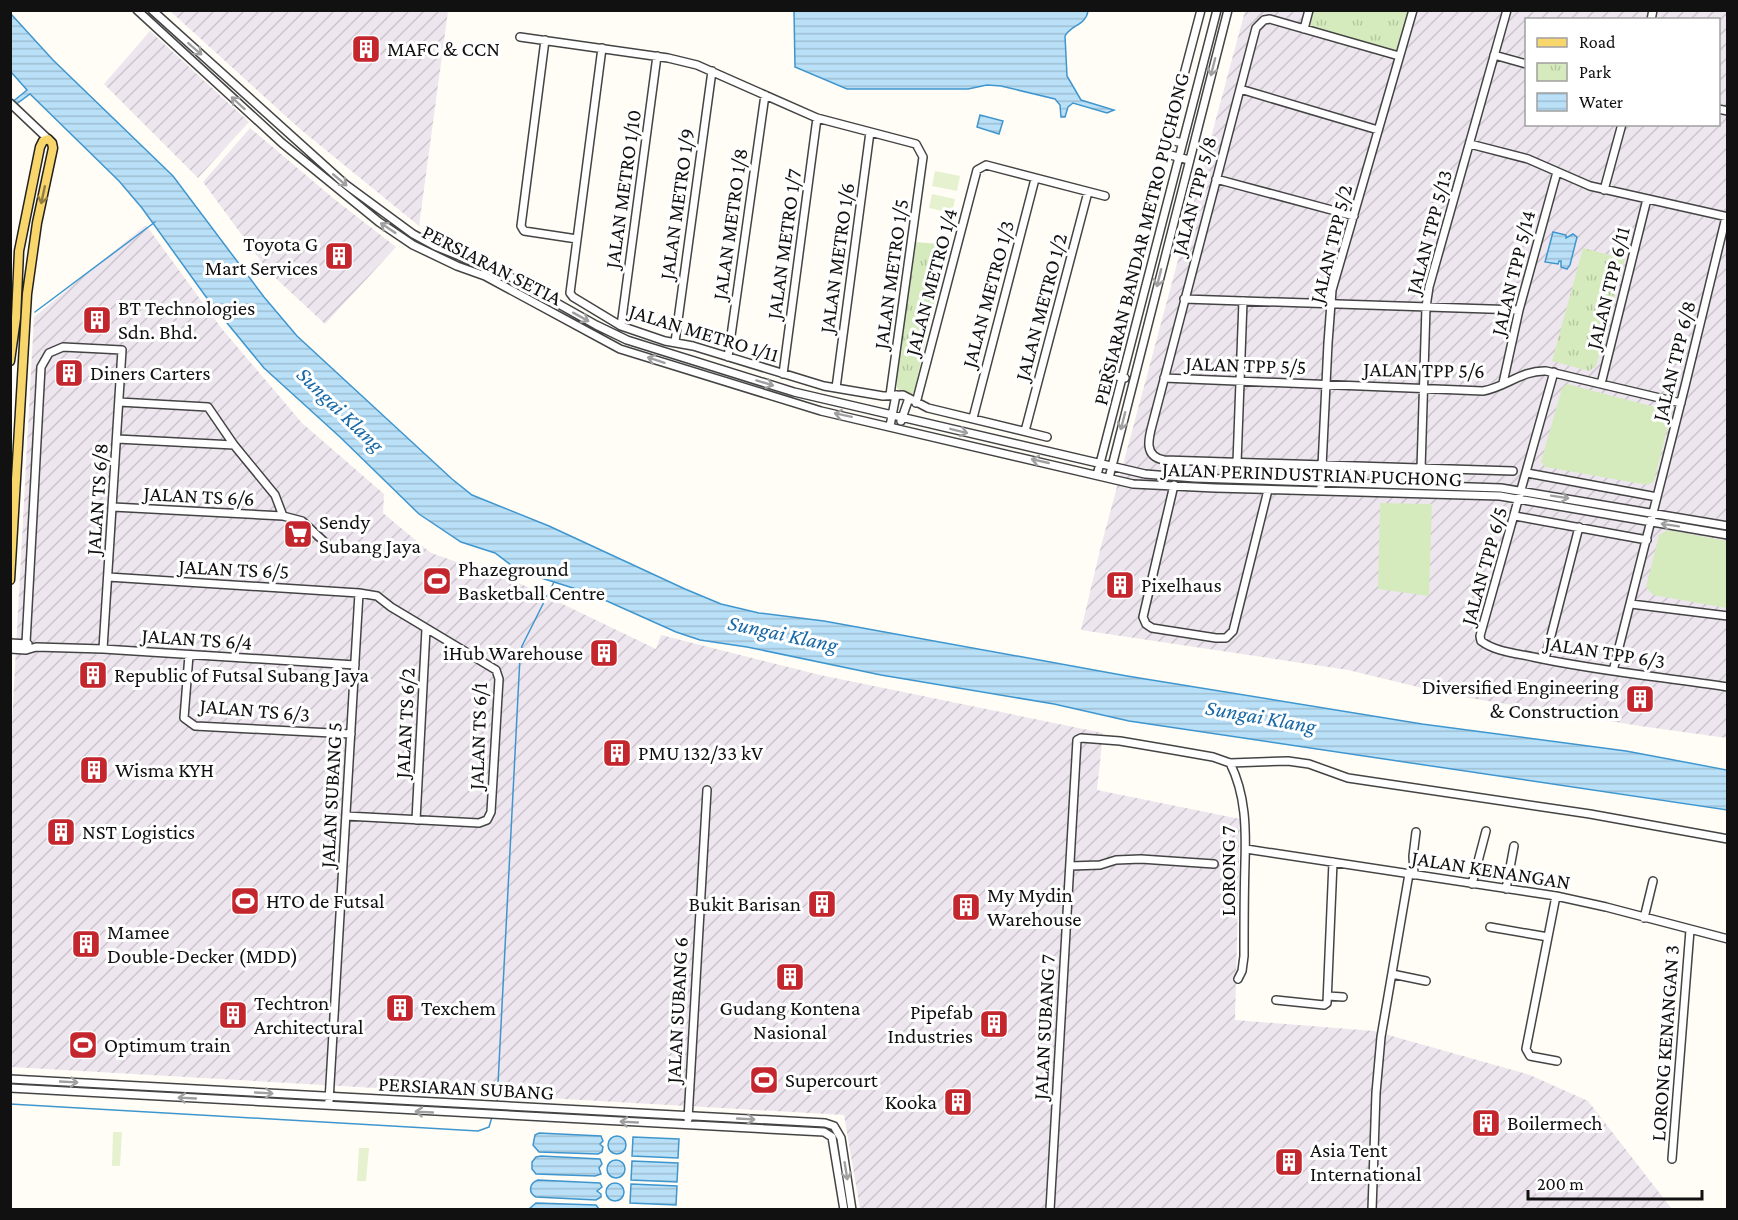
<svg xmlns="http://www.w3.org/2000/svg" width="1738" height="1220" font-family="'Crimson Pro',serif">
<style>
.industrial{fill:url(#industrial-furrows);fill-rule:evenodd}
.grass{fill:#d5ebbd}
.park{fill:url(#park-tufts)}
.pitch{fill:#e6f2cf}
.water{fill:url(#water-rules);stroke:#3f96cf;stroke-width:1.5}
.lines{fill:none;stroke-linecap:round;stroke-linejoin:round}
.stream{stroke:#3f96cf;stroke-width:1.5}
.minor-casing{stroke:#444;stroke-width:10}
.major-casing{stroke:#222;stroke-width:11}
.minor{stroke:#fff;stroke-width:7}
.major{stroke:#f9d66b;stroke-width:8}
.oneway{stroke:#a0a0a0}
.oneway2{stroke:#917d42}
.labels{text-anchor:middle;stroke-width:6;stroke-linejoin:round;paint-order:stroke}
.poi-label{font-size:21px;fill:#111;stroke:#fff;text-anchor:start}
.street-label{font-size:21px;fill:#111;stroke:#fff}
.water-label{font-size:22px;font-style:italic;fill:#1768a6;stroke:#fff}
</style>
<defs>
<pattern id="industrial-furrows" width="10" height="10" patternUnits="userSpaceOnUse" patternTransform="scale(1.5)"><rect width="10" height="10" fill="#eee6ef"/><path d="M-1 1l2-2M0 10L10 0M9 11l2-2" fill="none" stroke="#cbc4cc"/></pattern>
<pattern id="park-tufts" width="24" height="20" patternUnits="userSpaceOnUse" patternTransform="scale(1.5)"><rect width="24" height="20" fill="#d5ebbd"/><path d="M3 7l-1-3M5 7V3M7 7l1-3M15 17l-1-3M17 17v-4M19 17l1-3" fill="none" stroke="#b6c8a1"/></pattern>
<pattern id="water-rules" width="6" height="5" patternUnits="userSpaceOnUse" patternTransform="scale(1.5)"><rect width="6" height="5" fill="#b9e0f7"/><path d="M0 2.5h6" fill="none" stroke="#9ebfd3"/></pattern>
</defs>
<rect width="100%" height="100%" fill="#fffdf5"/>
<path class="industrial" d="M170 11H448L419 226 300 129Z
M1245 11H1727V738L1640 726 1451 695 1348 670 1081 630 1100 550ZM1526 20H1718V124H1526Z
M150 31 249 122 198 178 104 84Z
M250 128 333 198 396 247 325 324 269 272 203 182Z
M146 225 222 329 302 423 384 494 383 513 431 553 523 585 656 649 661 635 820 675 1103 733 1097 790 1240 819 1235 1020 1374 1031 1530 1075 1588 1101 1672 1209H860L844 1115 11 1067V741L34 317Z"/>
<path class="grass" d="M1567 384 1666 410 1671 414 1654 481 1648 485 1545 467 1541 462 1562 388Z
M1380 503 1432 504 1429 596 1378 589Z
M1668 530 1727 541V608L1653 595 1646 587 1659 535Z"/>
<path class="park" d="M1313 11H1409L1397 52 1308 26Z
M915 242 939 244 935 259 944 261 914 392 911 395H904L897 388V374Z
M1583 248 1625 259 1596 366 1589 371 1552 361Z"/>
<path class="pitch" d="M935 171 960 176 957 191 932 186Z
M932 194 955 199 952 213 929 208Z
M113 1132H122L120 1166H112Z
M359 1148H369L366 1181H357Z"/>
<path class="water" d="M794 11H1088C1086 25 1071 25 1065 36L1067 76 1081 100 1114 110 1107 113 1073 103 1068 107 1065 117H1061L1060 105 1055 99 1001 86 987 85 968 89H847L795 67Z
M11 14 53 60 173 176 264 297 297 336 452 479 472 495 549 526 685 589 721 604 759 613 824 621 1127 676 1422 724 1626 751 1727 770V810L1129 721 1054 704 881 675 747 647 700 640 676 632 589 593 519 571 495 553 461 542 419 514 340 437 264 368 209 301 142 208 119 181 30 94 11 108V103L27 90 11 72Z
M980 115 1003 121 999 134 977 127Z
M1553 232 1566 235V238L1573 234 1577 237 1570 265 1567 269 1561 267V261H1559L1558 264 1545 262Z
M539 1133 601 1136 603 1141 600 1144 603 1147 602 1152 598 1154 539 1152 533 1145 535 1135Z
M608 1145a9 9 0 1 1 18 0a9 9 0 1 1-18 0Z
M633 1137 679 1139 678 1158 632 1156Z
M541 1156 600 1159 602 1164 599 1168 601 1174 595 1176 536 1174 532 1169V1162L536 1157Z
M607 1169a9 9 0 1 1 18 0a9 9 0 1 1-18 0Z
M632 1161 678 1163 677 1182 631 1180Z
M538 1180 600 1183 602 1187 597 1191 601 1194V1197L596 1200 536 1197C528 1193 529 1183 538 1180Z
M606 1192a9 9 0 1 1 18 0a9 9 0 1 1-18 0Z
M631 1184 677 1186 676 1205 630 1203Z
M536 1203 596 1205 599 1209H529Z"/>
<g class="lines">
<path class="stream" d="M35 312 155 222
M497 1103 520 657 522 646 554 582
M10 1104 478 1131 489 1127 492 1117"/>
<g class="minor-casing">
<path id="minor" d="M137 10 282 143 379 222 413 245 457 266 485 276 620 349 821 411 1133 484 1215 488 1500 496 1728 535
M152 10 345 184 413 234 435 246 509 276 596 325 627 340 794 392 1145 474 1195 478 1501 488 1728 526
M1651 20 1653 10
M1304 29 1309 10
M520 37 668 58 697 65 817 118 916 144 923 157 890 395
M545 40 521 226 524 231 577 239
M602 48 570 293 573 297 621 326 665 341 693 346 824 386 883 396 903 395 928 408 1047 437
M1494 55 1526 64
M1399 56 1270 19 1264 20 1256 28 1154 418C1150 434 1141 456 1164 460L1513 471
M1240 89 1378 130
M10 103 48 139
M1718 109 1728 111
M1182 143 1167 139 1201 10
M1470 144 1528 159 1590 186 1728 217
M1163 153 1189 160
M1216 179 1354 216
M1604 190 1622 124
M1184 299 1519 310
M621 326 657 56
M675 342 712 71
M728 357 765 95
M1554 372 1480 636 1481 641C1496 652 1515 653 1533 657 1597 671 1663 677 1728 687
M1104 373 1125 378
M783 374 817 118
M1164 378 1483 391C1506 387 1522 370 1546 371L1681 403
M1503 383 1519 310 1557 172
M1601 384 1647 199
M836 388 870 132
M119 402 208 407 234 445 275 495 283 516 302 521 333 550
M916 403 977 170 986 165 1105 196
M973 418 1035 179
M901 421 909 398
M890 426 896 395
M1025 431 1088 192
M117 439 234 445
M1237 463 1243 301
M1421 469 1426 307 1429 287 1507 10
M1527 473 1657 497
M1097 475 1217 10
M1109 478 1228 10
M1174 485 1143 617 1146 624 1152 628 1216 638H1226L1233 631 1268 490
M1321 487 1328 343 1332 290 1413 10
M113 507 283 516
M1515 516 1647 540
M108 577 359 593 377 596 391 607 496 670 499 679 491 812 487 820 479 823 346 816
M1631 604 1728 616
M10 643 28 644
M26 643 41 367 49 353 63 347 122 350 103 649
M10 649 26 650 36 647 103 649 355 665
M189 655 184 718 195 726 351 734
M1545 659 1579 527
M1613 671 1685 386 1726 217
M1230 763C1246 795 1246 829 1245 863 1244 894 1244 925 1244 956L1242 971 1238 979
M416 820 426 629
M1246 849 1556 896 1606 907 1728 939
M1070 866 1100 865 1116 860 1141 859 1214 864
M1414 875 1413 856 1416 832
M1472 884 1486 831
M1506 889 1514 846
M1556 896 1526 1049 1530 1056 1557 1061
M1644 918 1653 881
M1490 927 1548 937
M1392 974 1426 981
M1328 996 1343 997
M1276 1000 1324 1005 1327 1003 1333 862
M10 1079 825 1123 834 1126 841 1138 852 1210
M10 1088 824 1132 832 1137 844 1210
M329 1101 359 593
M688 1119 707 790
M1672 1159 1690 930
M1050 1210 1077 740 1081 738 1120 741 1173 750 1213 757 1230 763 1288 761 1309 764 1348 778 1590 814 1728 839
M1372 1210 1376 1093 1381 1037 1409 874"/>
</g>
<g class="major-casing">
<path id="major" d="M10 361 16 318 19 251 40 147 43 141 48 139 52 143 53 148 37 223 27 294 10 580"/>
</g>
<use href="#minor" class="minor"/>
<use href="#major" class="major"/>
</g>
<defs><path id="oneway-shaft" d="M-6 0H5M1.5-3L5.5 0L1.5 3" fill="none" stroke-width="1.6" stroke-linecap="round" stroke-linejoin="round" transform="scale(1.5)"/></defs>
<g class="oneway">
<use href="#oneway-shaft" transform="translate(195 49) rotate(41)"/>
<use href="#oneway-shaft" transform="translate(1213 67) rotate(104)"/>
<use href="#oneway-shaft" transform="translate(238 103) rotate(-138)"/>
<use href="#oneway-shaft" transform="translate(340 180) rotate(40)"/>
<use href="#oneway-shaft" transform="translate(388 228) rotate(-146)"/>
<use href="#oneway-shaft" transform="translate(1159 278) rotate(104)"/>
<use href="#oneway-shaft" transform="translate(581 317) rotate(29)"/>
<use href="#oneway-shaft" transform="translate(656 360) rotate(-162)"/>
<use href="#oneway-shaft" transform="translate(765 383) rotate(17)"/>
<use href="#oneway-shaft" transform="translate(843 415) rotate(-168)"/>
<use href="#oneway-shaft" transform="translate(1123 421) rotate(104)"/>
<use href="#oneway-shaft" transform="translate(959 431) rotate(14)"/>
<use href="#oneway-shaft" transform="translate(1040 461) rotate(-167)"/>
<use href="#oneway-shaft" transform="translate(1560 497) rotate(9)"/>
<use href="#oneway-shaft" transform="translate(1670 525) rotate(-171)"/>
<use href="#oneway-shaft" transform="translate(69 1082) rotate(3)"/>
<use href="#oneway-shaft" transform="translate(264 1093) rotate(3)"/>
<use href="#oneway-shaft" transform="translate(187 1098) rotate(-177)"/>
<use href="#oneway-shaft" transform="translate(424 1112) rotate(-177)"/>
<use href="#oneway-shaft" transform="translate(746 1119) rotate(3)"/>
<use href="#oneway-shaft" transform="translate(629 1122) rotate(-177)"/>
<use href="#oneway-shaft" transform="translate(846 1171) rotate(81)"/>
</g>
<use class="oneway2" href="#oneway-shaft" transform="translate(43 195) rotate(102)"/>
<defs>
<g id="building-square" transform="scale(1.5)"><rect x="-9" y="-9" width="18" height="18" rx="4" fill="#c4262e" stroke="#fff"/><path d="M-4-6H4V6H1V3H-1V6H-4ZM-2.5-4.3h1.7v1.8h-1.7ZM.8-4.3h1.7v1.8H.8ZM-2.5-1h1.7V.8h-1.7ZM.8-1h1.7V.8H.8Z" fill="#fff"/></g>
<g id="supermarket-square" transform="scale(1.5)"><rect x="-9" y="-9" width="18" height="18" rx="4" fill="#c4262e" stroke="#fff"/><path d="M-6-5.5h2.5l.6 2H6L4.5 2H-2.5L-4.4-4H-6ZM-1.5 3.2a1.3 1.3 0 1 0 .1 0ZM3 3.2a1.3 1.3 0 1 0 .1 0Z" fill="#fff"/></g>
<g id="stadium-square" transform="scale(1.5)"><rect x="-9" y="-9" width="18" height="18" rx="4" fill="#c4262e" stroke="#fff"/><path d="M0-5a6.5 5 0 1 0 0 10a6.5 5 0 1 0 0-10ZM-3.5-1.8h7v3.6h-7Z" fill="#fff"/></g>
</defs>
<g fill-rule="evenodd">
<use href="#building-square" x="366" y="49"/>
<use href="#building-square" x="339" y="256"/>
<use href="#building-square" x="97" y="320"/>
<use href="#building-square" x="69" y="373"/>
<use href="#supermarket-square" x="298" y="534"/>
<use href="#stadium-square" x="437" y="581"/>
<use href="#building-square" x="1120" y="585"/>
<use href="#building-square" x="604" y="653"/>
<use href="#building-square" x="93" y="675"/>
<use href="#building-square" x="1640" y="699"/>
<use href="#building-square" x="617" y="753"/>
<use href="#building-square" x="94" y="770"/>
<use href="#building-square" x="61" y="832"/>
<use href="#stadium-square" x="245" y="901"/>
<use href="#building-square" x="822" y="904"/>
<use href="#building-square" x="966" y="907"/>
<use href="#building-square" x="86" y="944"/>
<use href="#building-square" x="790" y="977"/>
<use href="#building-square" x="400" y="1008"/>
<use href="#building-square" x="233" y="1015"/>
<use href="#building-square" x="994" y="1024"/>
<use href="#stadium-square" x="83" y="1045"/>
<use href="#stadium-square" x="764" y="1080"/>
<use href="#building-square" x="958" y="1102"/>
<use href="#building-square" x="1486" y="1123"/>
<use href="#building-square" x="1289" y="1162"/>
</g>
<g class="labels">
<g class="poi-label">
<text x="387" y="56">MAFC &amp; CCN</text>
<text x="318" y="251" text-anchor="end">Toyota G<tspan x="318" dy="24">Mart Services</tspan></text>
<text x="118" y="315">BT Technologies<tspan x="118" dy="24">Sdn. Bhd.</tspan></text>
<text x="90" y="380">Diners Carters</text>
<text x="319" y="529">Sendy<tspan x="319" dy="24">Subang Jaya</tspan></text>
<text x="458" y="576">Phazeground<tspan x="458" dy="24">Basketball Centre</tspan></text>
<text x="1141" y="592">Pixelhaus</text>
<text x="583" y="660" text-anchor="end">iHub Warehouse</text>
<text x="114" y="682">Republic of Futsal Subang Jaya</text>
<text x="1619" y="694" text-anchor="end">Diversified Engineering<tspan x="1619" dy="24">&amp; Construction</tspan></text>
<text x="638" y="760">PMU 132/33 kV</text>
<text x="115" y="777">Wisma KYH</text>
<text x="82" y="839">NST Logistics</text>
<text x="987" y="902">My Mydin<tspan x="987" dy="24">Warehouse</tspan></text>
<text x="266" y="908">HTO de Futsal</text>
<text x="801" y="911" text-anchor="end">Bukit Barisan</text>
<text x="107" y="939">Mamee<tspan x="107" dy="24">Double-Decker (MDD)</tspan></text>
<text x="254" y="1010">Techtron<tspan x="254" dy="24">Architectural</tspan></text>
<text x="421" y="1015">Texchem</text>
<text x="790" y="1015" text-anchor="middle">Gudang Kontena<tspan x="790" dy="24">Nasional</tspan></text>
<text x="973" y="1019" text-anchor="end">Pipefab<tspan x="973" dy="24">Industries</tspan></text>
<text x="104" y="1052">Optimum train</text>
<text x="785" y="1087">Supercourt</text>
<text x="937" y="1109" text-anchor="end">Kooka</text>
<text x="1507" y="1130">Boilermech</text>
<text x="1310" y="1157">Asia Tent<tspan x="1310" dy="24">International</tspan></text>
</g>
<g class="street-label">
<text transform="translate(623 189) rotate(-82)" y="7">JALAN METRO 1/10</text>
<text transform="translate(1194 196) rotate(-75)" y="7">JALAN TPP 5/8</text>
<text transform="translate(677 204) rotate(-82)" y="7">JALAN METRO 1/9</text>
<text transform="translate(730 224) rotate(-82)" y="7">JALAN METRO 1/8</text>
<text transform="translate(1429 232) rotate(-75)" y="7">JALAN TPP 5/13</text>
<text transform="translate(1141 239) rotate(-76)" y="7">PERSIARAN BANDAR METRO PUCHONG</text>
<text transform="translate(784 244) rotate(-82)" y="7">JALAN METRO 1/7</text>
<text transform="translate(1331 244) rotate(-76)" y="7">JALAN TPP 5/2</text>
<text transform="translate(837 258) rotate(-82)" y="7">JALAN METRO 1/6</text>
<text transform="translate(492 265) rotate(27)" y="7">PERSIARAN SETIA</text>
<text transform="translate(1513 273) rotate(-76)" y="7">JALAN TPP 5/14</text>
<text transform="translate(891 274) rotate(-82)" y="7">JALAN METRO 1/5</text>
<text transform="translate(931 282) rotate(-75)" y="7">JALAN METRO 1/4</text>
<text transform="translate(1608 288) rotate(-76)" y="7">JALAN TPP 6/11</text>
<text transform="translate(988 294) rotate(-75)" y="7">JALAN METRO 1/3</text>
<text transform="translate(1041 307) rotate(-75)" y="7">JALAN METRO 1/2</text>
<text transform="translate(704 333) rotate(17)" y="7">JALAN METRO 1/11</text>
<text transform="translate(1674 361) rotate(-76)" y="7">JALAN TPP 6/8</text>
<text transform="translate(1246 365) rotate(2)" y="7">JALAN TPP 5/5</text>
<text transform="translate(1424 370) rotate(1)" y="7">JALAN TPP 5/6</text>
<text transform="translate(1312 474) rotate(2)" y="7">JALAN PERINDUSTRIAN PUCHONG</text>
<text transform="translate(199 496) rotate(3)" y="7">JALAN TS 6/6</text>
<text transform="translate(97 499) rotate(-86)" y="7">JALAN TS 6/8</text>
<text transform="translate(1484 566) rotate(-74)" y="7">JALAN TPP 6/5</text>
<text transform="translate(234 569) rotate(3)" y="7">JALAN TS 6/5</text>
<text transform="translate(197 639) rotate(4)" y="7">JALAN TS 6/4</text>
<text transform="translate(1605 652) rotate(9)" y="7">JALAN TPP 6/3</text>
<text transform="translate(255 710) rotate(5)" y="7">JALAN TS 6/3</text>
<text transform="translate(405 723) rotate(-87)" y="7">JALAN TS 6/2</text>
<text transform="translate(478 736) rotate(-88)" y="7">JALAN TS 6/1</text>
<text transform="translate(331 795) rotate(-87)" y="7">JALAN SUBANG 5</text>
<text transform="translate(1491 870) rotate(9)" y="7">JALAN KENANGAN</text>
<text transform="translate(1228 871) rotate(-90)" y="7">LORONG 7</text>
<text transform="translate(677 1010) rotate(-87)" y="7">JALAN SUBANG 6</text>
<text transform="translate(1044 1027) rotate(-87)" y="7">JALAN SUBANG 7</text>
<text transform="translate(1665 1043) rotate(-86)" y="7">LORONG KENANGAN 3</text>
<text transform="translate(466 1088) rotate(3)" y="7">PERSIARAN SUBANG</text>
</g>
<g class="water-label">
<text transform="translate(341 409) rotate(44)" y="8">Sungai Klang</text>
<text transform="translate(783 633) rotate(12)" y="8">Sungai Klang</text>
<text transform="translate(1261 716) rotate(10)" y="8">Sungai Klang</text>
</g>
</g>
<rect width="1738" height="1220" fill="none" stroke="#111111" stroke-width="24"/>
<rect x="1525" y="18" width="195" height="108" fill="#ffffff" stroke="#a0a0a0" stroke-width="1.5"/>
<rect x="1537" y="38" width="30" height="9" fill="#f9d66b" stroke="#a0a0a0" stroke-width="1.5"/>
<text x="1579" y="48" font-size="18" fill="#111111">Road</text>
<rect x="1537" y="63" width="30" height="18" fill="url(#park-tufts)" stroke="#a0a0a0" stroke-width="1.5"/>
<text x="1579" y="78" font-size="18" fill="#111111">Park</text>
<rect x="1537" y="93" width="30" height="18" fill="url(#water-rules)" stroke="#a0a0a0" stroke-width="1.5"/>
<text x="1579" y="108" font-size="18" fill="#111111">Water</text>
<path d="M1528 1190v9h174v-9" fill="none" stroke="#111111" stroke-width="3"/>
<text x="1537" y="1190" font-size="18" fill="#111111" stroke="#ffffff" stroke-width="4.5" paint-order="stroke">200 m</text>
</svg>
